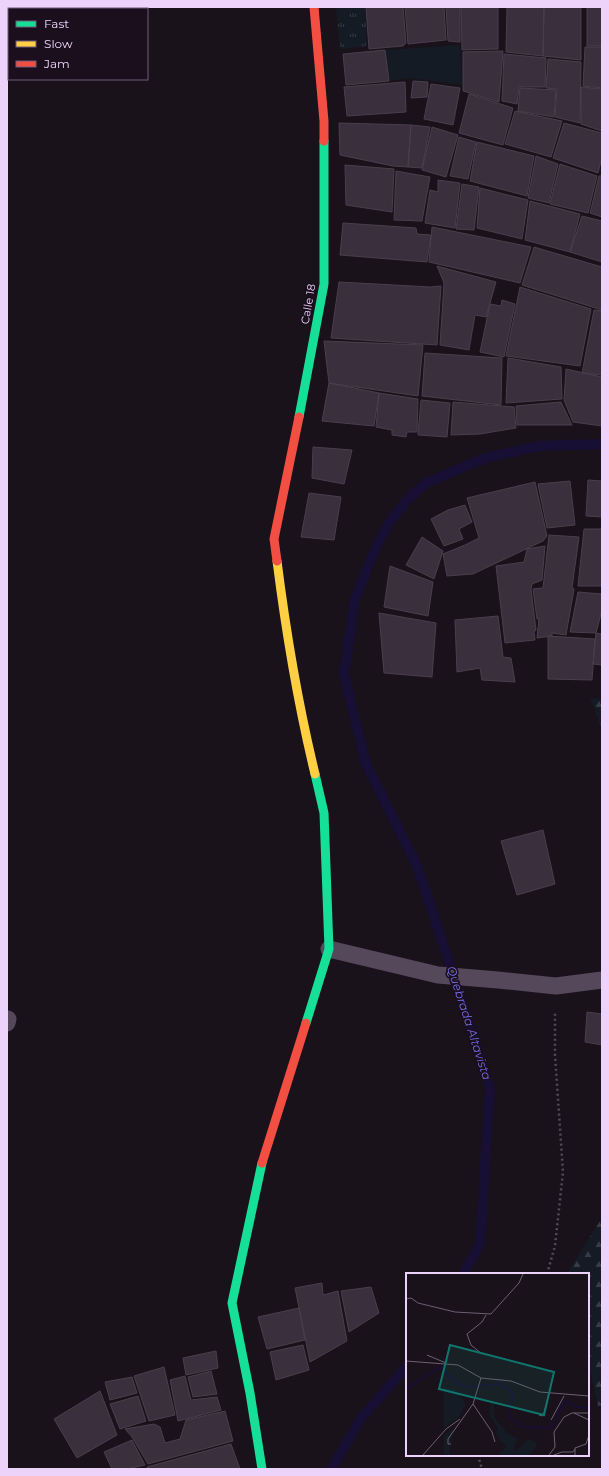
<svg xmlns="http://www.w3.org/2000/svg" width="609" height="1476" font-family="Montserrat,sans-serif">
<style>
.grass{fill:url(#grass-tufts)}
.forest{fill:url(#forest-firs)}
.garden{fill:#141b25}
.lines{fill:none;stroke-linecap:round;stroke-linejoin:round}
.stream{stroke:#180f34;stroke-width:10}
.building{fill:#3a303d;stroke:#4a3e4d}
.path{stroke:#4f4e5c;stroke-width:2.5;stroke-dasharray:2 3;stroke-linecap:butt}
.lane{stroke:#54485a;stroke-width:17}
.fast{stroke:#16e098;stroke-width:9}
.slow{stroke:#ffcf43;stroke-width:9}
.jam{stroke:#f24e42;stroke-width:9}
.labels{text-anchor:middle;stroke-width:3.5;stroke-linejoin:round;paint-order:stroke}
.street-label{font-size:11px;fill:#edd3f9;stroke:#1b0f1e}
.water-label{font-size:12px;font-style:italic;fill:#736eeb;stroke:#1b0f1e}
.inset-river{fill:none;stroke:#180f34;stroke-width:2}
.inset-road{fill:none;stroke:#6e5f73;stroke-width:1}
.view{fill:#0f766e;fill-opacity:0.15;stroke:#0f766e;stroke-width:2}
.inset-edge{fill:none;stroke:#edd3f9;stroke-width:2}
</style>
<defs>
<pattern id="grass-tufts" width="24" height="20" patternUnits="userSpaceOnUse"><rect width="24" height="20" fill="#141b25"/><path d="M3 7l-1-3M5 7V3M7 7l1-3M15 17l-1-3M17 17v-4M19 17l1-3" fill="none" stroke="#363b45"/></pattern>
<pattern id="forest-firs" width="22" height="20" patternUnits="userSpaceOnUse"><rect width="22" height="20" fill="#141b25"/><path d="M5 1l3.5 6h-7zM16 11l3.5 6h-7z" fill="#363b45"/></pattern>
</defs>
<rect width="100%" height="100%" fill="#19121a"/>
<path class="grass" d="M336 7H365L367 46 340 49Z"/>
<path class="forest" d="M590 698 602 699V728Z
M602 1218V1405L598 1406 588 1361V1274H568V1272Z"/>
<path class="garden" d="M460 45 462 85 410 78 389 81 385 50Z"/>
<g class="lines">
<path class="stream" d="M463 1274 480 1244 490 1088 418 868 366 764 344 674 355 599 376 547 390 521 410 497 426 483 485 458 538 446 602 444
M331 1469 362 1417 407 1366"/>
</g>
<path class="building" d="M366 7H403L406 43 403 46 369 49Z
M405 7H444L446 40 408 44Z
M446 7H460V42L448 41Z
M461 7H498V49L462 50Z
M507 7H544L543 56 506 52Z
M544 7H581V60L543 56Z
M587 7H602V46H587Z
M585 47H602V88L583 86Z
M385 50 389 81 346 85 343 54Z
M503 51 499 102 463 91V52Z
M504 54 546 58 545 87H519L517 104 502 101Z
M548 59 581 62 580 123 555 117 557 89 546 88Z
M413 81 428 82 427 97 411 98Z
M405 82 406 112 347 116 344 87Z
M431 84 460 88 453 125 424 119Z
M581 87 602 89V131L581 124Z
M520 88 556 90 554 117 518 111Z
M469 94 513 108 503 145 459 133Z
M515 111 562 121 551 157 505 144Z
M339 123 411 125 408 167 393 166 340 155Z
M564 123 602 133V157L598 173 553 158Z
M411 125 430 127 422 168 408 167Z
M432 127 458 135 446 177 422 170Z
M459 137 476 142 468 179 450 176Z
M477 142 534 156 527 196 470 181Z
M536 156 558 164 549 203 528 198Z
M560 164 597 176 588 213 550 204Z
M345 165 394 169 392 212 346 205Z
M396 171 430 177 422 221 394 220Z
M599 176H602V217L590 213Z
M438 180 460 183 455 228 425 223 430 190 438 192Z
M462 184 479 187 474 230 456 229Z
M480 188 528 200 522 239 477 228Z
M530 201 580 214 570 252 525 240Z
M582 216 602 221V262L570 252Z
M343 223 416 228 417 234 431 235 427 262 340 255Z
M432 227 531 247 520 283 429 262Z
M534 247 602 267V310L522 285Z
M437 266 496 282 486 317 475 315 469 350 440 345 444 283Z
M339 282 430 287 441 286 437 345 331 338Z
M520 287 591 309 580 366 506 356Z
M502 300 515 304 504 357 480 352 490 304 501 306Z
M594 310 602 311V375L582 373Z
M324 341 423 345 418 396 329 383Z
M425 353 502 358 501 405 422 396Z
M508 358 561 367 562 399 506 403Z
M566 369 602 377V426L573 422 564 400Z
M329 383 379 393 374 426 322 421Z
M379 393 418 399 417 432H407L406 437 392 435V430L376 427Z
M421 400 450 403 447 437 418 435Z
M453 402 514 407 516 428 480 434 451 435Z
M561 402 572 425H517L516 406Z
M313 447 352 450 344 484 312 478Z
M588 480 602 481V517L586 516Z
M570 481 575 525 547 528 538 484Z
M535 482 547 536 543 541 473 574 447 576 443 554 465 545 479 538 467 498Z
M309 493 341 497 334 540 301 537Z
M465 505 472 522 459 529 463 539 444 546 431 519 448 510Z
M584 529H602V586H578Z
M549 535 579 537 572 588 574 589 566 635 552 633V636L537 638 539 619H537L533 589 543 588Z
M422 537 443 551 434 579 406 565Z
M545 546 542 580 532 584 531 589 536 630 534 632 535 640 505 643 496 566 524 562 527 549Z
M390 566 433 582 428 616 384 607Z
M578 592 602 594V610L596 633 570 632Z
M379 613 436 623 432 677 384 673Z
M498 616 503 657 511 658 515 682 482 680 480 668 457 672 455 620Z
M596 633 602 634V665L593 664Z
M548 636 595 639 592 680 548 679Z
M543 830 555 884 517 895 501 841Z
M587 1012 602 1014V1045L585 1042Z
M322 1283 323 1295 338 1291 347 1341 310 1362 295 1288Z
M371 1287 379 1313 349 1332 341 1291Z
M299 1308 305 1340 267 1349 258 1317Z
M303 1345 309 1370 276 1380 270 1352Z
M216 1351 218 1368 186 1375 183 1358Z
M164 1367 175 1415 149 1421 134 1376Z
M211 1371 217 1394 193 1397 188 1377Z
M185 1376 191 1400 217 1397 221 1410 178 1421 170 1380Z
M132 1377 137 1393 110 1400 105 1382Z
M100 1391 117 1435 77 1458 54 1419Z
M138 1396 146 1421 120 1429 110 1404Z
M225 1411 233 1441 148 1464 132 1437 125 1429 154 1424 160 1427 165 1443 180 1439 186 1420Z
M132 1440 145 1465 127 1469H112L104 1452Z
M231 1444 240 1469H147V1467Z"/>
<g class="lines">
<path class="path" d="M547 1274 555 1246 563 1172 555 1055V1012
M480 1455 479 1459 482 1469"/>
<path class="lane" d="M329 949 438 975 498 980 556 986 602 980
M7 1023 8 1019"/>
<path class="fast" d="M299 417 324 284V141
M306 1023 329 949 324 813 315 774
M262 1469 250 1393 232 1303 262 1163"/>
<path class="slow" d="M277 561C286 632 298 704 315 774"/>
<path class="jam" d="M314 7 324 121V141
M277 561 274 539 299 417
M262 1163 306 1023"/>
</g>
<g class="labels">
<g class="street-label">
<text transform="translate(308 304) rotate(-80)" y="4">Calle 18</text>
</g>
<g class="water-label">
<text transform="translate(469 1023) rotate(72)" y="4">Quebrada Altavista</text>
</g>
</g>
<g transform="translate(406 1273)">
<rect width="183" height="183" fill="#19121a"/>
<path d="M38 116H48L58 127 59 133 52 145 38 155ZM88 128V144L102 161 111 165 107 177H111L123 166 130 170 131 173 123 182H92L101 173 95 169 90 160 92 155 83 142 85 129ZM48 155 43 177 45 182H38V163Z" fill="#141b25"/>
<path class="inset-river" d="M0 116 33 94 52 111 62 114 94 111 107 120 103 145 119 154 144 155 151 146 158 127 170 134 183 135"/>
<path class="inset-road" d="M0 26 5 25 12 30 49 39 85 41 113 10 117 1M76 81 65 72 61 61 76 49 80 42M21 82 40 90M0 88 52 92 75 105 105 108 134 119 183 123M67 131 86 159 89 169M168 140 183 147M133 142 137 143 143 121M145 147 158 123M45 171H42V166L67 131 75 105M17 182 40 156 54 146M143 182 149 174 148 159 158 144 166 140H183M148 182 156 179H167L169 176M169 182V175L180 171 183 162"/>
<path class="view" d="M44 72 148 99 138 142 33 116Z"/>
<rect width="183" height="183" class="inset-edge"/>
</g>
<rect width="609" height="1476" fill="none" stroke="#edd3f9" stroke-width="16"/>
<rect x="8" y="8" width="140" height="72" fill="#1b0f1e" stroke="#6f5d76"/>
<rect x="16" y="21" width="20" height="6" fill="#16e098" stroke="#6f5d76"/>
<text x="44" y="28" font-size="12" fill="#edd3f9">Fast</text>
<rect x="16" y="41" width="20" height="6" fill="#ffcf43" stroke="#6f5d76"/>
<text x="44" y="48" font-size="12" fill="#edd3f9">Slow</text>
<rect x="16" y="61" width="20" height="6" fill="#f24e42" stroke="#6f5d76"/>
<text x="44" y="68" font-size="12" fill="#edd3f9">Jam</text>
</svg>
